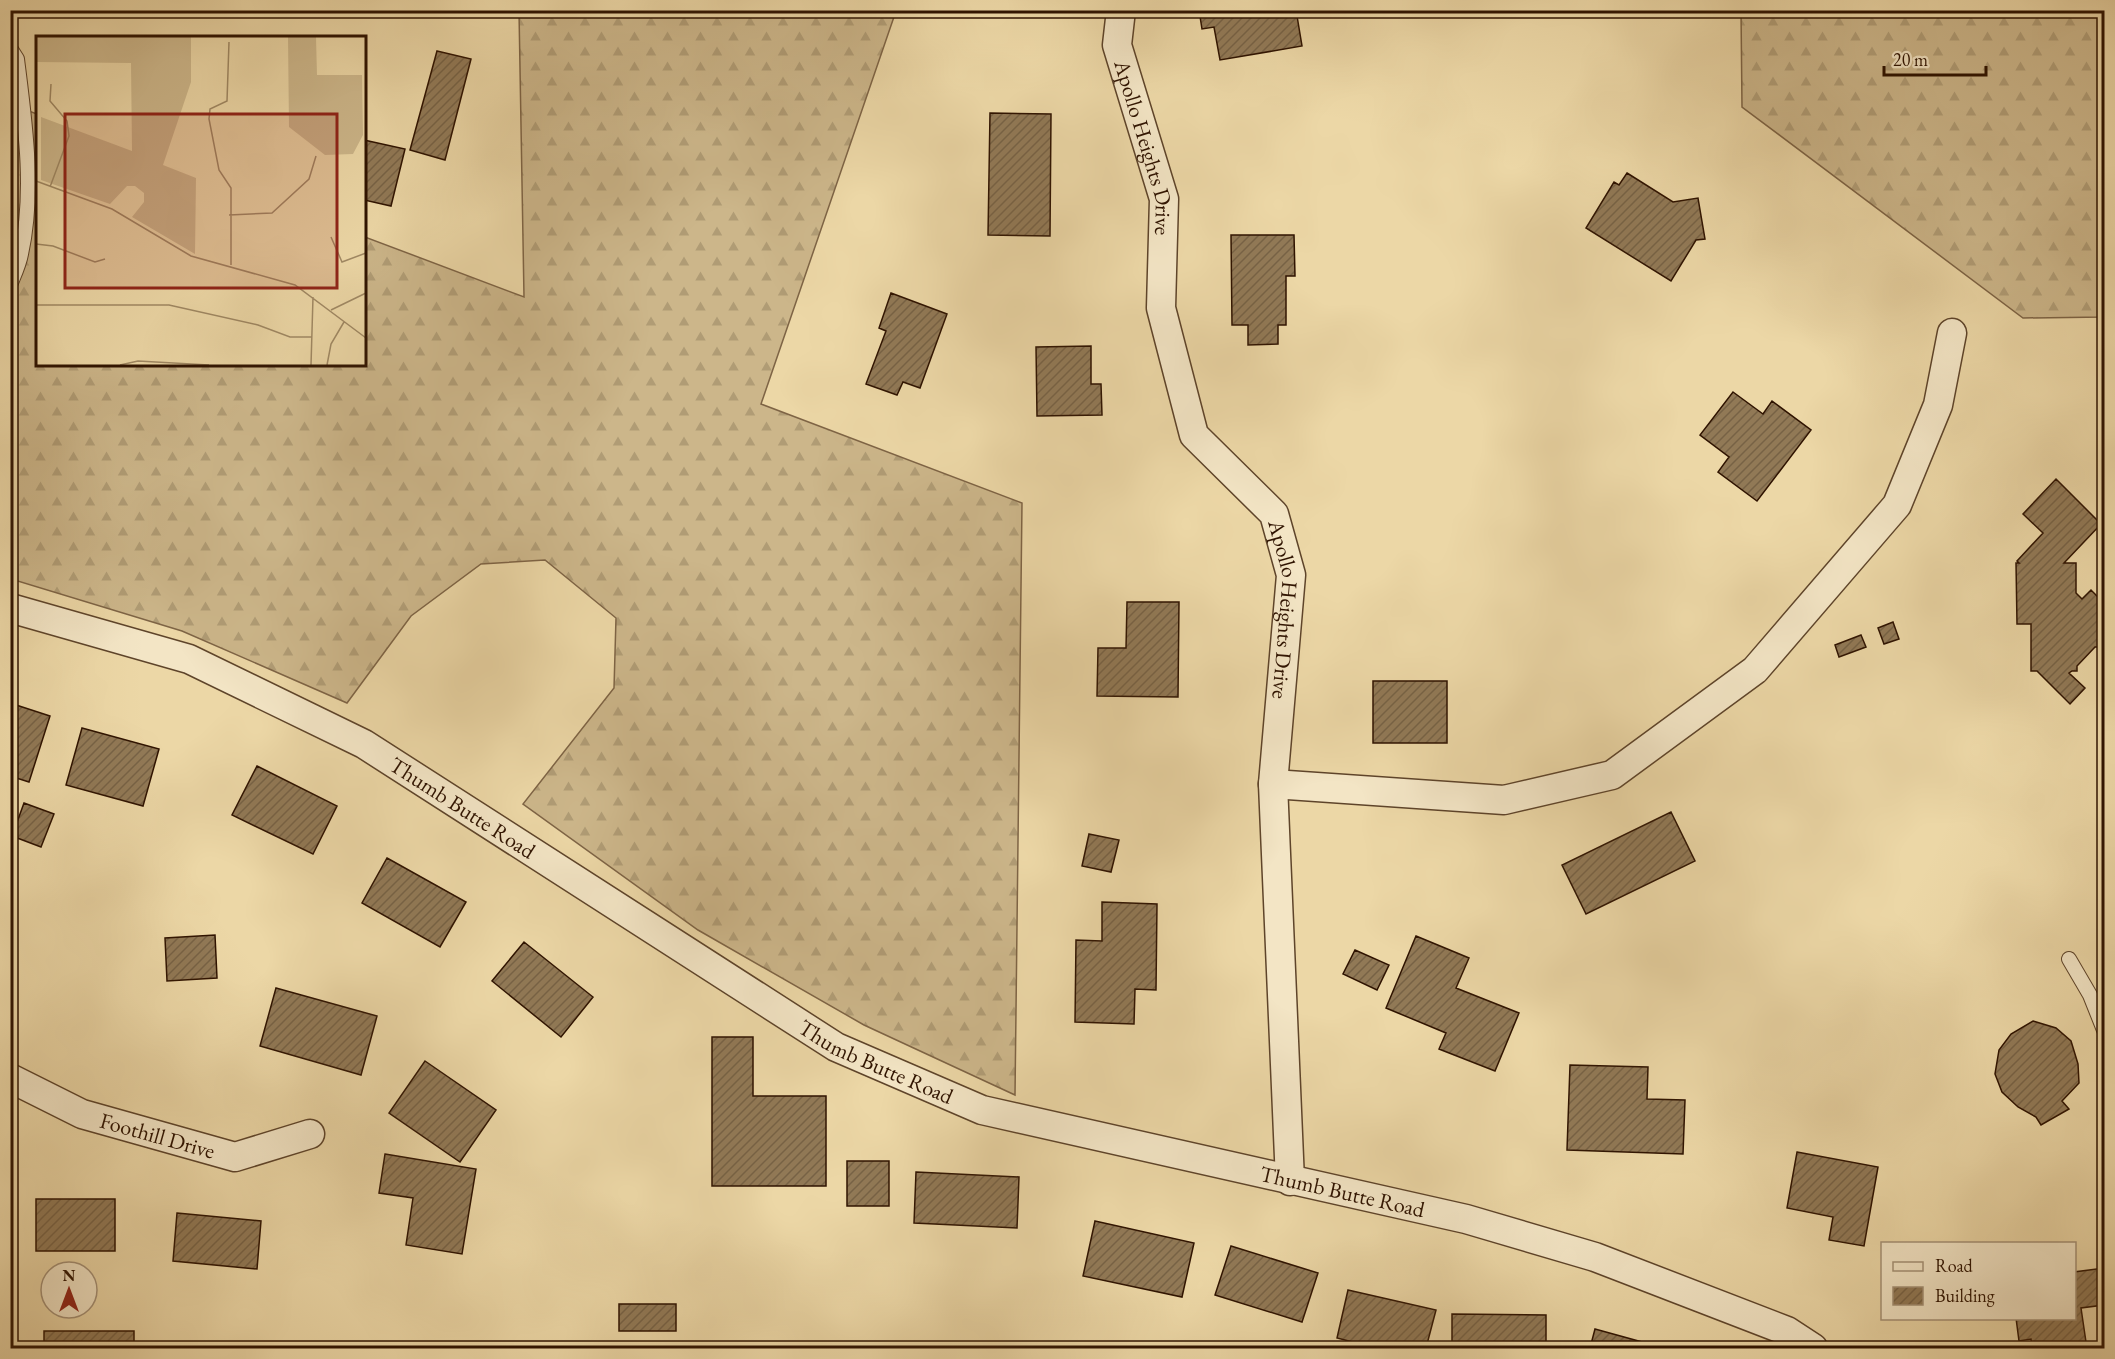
<svg xmlns="http://www.w3.org/2000/svg" width="2115" height="1359" font-family="'EB Garamond',serif">
<style>
.forest{fill:url(#forest-firs);stroke:#7e6445;stroke-width:1.5}
.building{fill:url(#building-hatch);stroke:#2f1300;stroke-width:1.5}
.lines{fill:none;stroke-linecap:round;stroke-linejoin:round}
.lane-casing{stroke:#5e442a;stroke-width:16}
.street-casing{stroke:#5e442a;stroke-width:31}
.lane{stroke:#f3e5c5;stroke-width:14}
.street{stroke:#f3e5c5;stroke-width:28}
.labels{text-anchor:middle;stroke-width:4.5;stroke-linejoin:round;paint-order:stroke}
.street-label{font-size:22px;fill:#2f1300;stroke:#f3e5c5}
.inset-road{fill:none;stroke:#a08964;stroke-width:1.5}
.view{fill:#8f2418;fill-opacity:0.15;stroke:#8f2418;stroke-width:3}
.inset-edge{fill:none;stroke:#2f1300;stroke-width:3}
</style>
<defs>
<pattern id="forest-firs" width="22" height="20" patternUnits="userSpaceOnUse" patternTransform="scale(1.5)"><rect width="22" height="20" fill="#ccb68a"/><path d="M5 1l3.5 6h-7zM16 11l3.5 6h-7z" fill="#b09c75"/></pattern>
<pattern id="building-hatch" width="6" height="6" patternUnits="userSpaceOnUse" patternTransform="scale(1.5)"><rect width="6" height="6" fill="#917956"/><path d="M-1 1l2-2M0 6l6-6M5 7l2-2" fill="none" stroke="#776245"/></pattern>
</defs>
<rect width="100%" height="100%" fill="#ecd7a6"/>
<filter id="stains"><feTurbulence type="fractalNoise" baseFrequency=".00333" numOctaves="4"/><feColorMatrix values="0 0 0 0 .2 0 0 0 0 .09 0 0 0 0 .02 0 0 0 .5 -.17"/></filter>
<radialGradient id="worn" r=".72"><stop offset=".6" stop-color="#630" stop-opacity="0"/><stop offset="1" stop-color="#630" stop-opacity=".3"/></radialGradient>
<path class="forest" d="M519 11H896L761 404 1022 503 1015 1095 864 1025 698 930 523 804 614 688 616 618 545 560 481 564 411 616 347 703 182 631 11 579 10 104 37 114 38 364H364L365 237 524 297Z
M1741 11H2104V317L2023 318 1742 107Z"/>
<path class="building" d="M1199 10H1296L1302 46 1220 60 1214 27 1202 29Z
M437 51 471 59 445 160 410 150Z
M990 113 1051 114 1050 236 988 235Z
M364 140 405 149 391 206 364 200Z
M1627 173 1673 202 1698 198 1705 239 1696 240 1671 281 1586 228 1614 182 1619 185Z
M1231 235H1294L1295 276H1286V325H1278V344L1248 345V325H1232Z
M891 293 947 314 920 388 903 382 897 395 866 384 886 331 879 328Z
M1091 346V384H1101L1102 415 1037 416 1036 347Z
M1733 392 1763 414 1772 401 1811 430 1757 501 1718 472 1729 457 1700 435Z
M2056 479 2101 524 2064 563H2076V593L2082 599 2091 590 2104 603V613L2099 618V647H2095L2077 666V671H2072L2069 673 2085 688 2070 704 2037 671H2031V624H2017L2016 563H2019L2017 561 2043 533 2023 514Z
M1127 602H1179L1178 697 1097 696 1098 648H1126Z
M1893 622 1899 639 1884 644 1878 628Z
M1861 635 1866 647 1839 657 1835 645Z
M1373 681H1447V743H1373Z
M10 703 50 716 29 782 10 776Z
M82 728 159 749 143 806 66 785Z
M257 766 337 806 313 854 232 815Z
M24 803 54 814 41 847 12 836Z
M1671 812 1695 861 1586 914 1562 865Z
M1089 834 1119 840 1111 872 1082 866Z
M387 858 466 902 440 947 362 903Z
M10 894 17 895 13 943H10Z
M1102 902 1157 904 1156 990 1135 989 1134 1024 1075 1022 1076 940 1102 941Z
M215 935 217 978 167 981 165 938Z
M1416 936 1469 958 1456 988 1519 1013 1495 1071 1439 1049 1446 1033 1386 1008Z
M524 942 593 997 561 1037 492 981Z
M1355 950 1389 965 1377 990 1343 974Z
M276 988 377 1016 361 1075 260 1046Z
M2033 1021 2056 1028 2071 1041 2078 1064 2079 1083 2062 1101 2069 1109 2041 1125 2036 1117 2018 1107 2002 1092 1995 1074 1999 1050 2011 1034Z
M712 1037H753V1096H826V1186H712Z
M425 1061 496 1110 460 1162 389 1113Z
M1570 1065 1648 1067 1647 1099 1685 1100 1683 1154 1567 1150Z
M1797 1152 1878 1167 1864 1246 1829 1240 1833 1217 1787 1208Z
M385 1154 476 1169 462 1254 406 1245 413 1198 379 1193Z
M847 1161H889V1206H847Z
M916 1172 1019 1177 1017 1228 914 1223Z
M36 1199H115V1251H36Z
M177 1213 261 1221 257 1269 173 1261Z
M1095 1221 1194 1243 1182 1297 1083 1276Z
M1231 1246 1318 1273 1302 1322 1215 1295Z
M2104 1268V1305L2081 1308 2086 1342 2076 1343 2077 1348H2032L2031 1339 2019 1341 2016 1318H2074V1272Z
M1348 1290 1436 1310 1426 1348H1376L1337 1338Z
M619 1304H676V1331H619Z
M1452 1314 1546 1315V1348H1452Z
M1595 1329 1664 1348H1590Z
M44 1331H134V1348H44Z
M558 1346H642V1348H558Z"/>
<g class="lines">
<g class="lane-casing">
<path id="lane" d="M10 48 17 59C25 123 35 191 21 254 19 265 14 275 10 285
M2069 959 2090 995 2104 1030"/>
</g>
<g class="street-casing">
<g id="street">
<path id="s1" d="M1121 10 1117 45 1164 199 1161 308 1194 435 1274 514 1291 575 1273 784 1290 1181"/>
<path id="s2" d="M10 608 189 659 364 744 836 1047 982 1110 1466 1219 1595 1257 1787 1331 1813 1348"/>
<path d="M1273 784 1504 800 1612 775 1755 670 1897 505 1938 405 1952 333"/>
<path id="s3" d="M10 1078 82 1114 235 1157 310 1134"/>
</g>
</g>
<use href="#lane" class="lane"/>
<use href="#street" class="street"/>
</g>
<g class="labels">
<g class="street-label">
<text dy="8" stroke="none"><textPath href="#s1" startOffset="142">Apollo Heights Drive</textPath></text>
<text dy="8" stroke="none"><textPath href="#s1" startOffset="646">Apollo Heights Drive</textPath></text>
<text dy="8" stroke="none"><textPath href="#s2" startOffset="498">Thumb Butte Road</textPath></text>
<text dy="8" stroke="none"><textPath href="#s2" startOffset="984">Thumb Butte Road</textPath></text>
<text dy="8" stroke="none"><textPath href="#s3" startOffset="159">Foothill Drive</textPath></text>
<text dy="8" stroke="none"><textPath href="#s2" startOffset="1470">Thumb Butte Road</textPath></text>
</g>
</g>
<g transform="translate(36 36)">
<rect width="330" height="330" fill="#ecd7a6"/>
<path d="M0 1H155V46L127 129 160 142 159 218 96 181 108 166V157L99 150H91L74 168 5 144V81L96 115 95 27 0 26ZM252 1H280L281 39H326L327 99 317 118 289 119 253 91Z" fill="#ccb68a"/>
<path class="inset-road" d="M193 6 191 65 174 73 173 83 183 134 195 152V229M0 145 76 173 155 220 259 249 330 302M14 151 33 100 31 85 14 65 15 48M193 179 236 177 273 143 280 120M295 201 306 226 330 217M0 208 17 210 59 226 69 223M0 269H133L222 289 254 301H276M295 274 330 257M84 329 102 325 173 329M275 329 277 261M291 329 295 308 308 286"/>
<path class="view" d="M29 78H301V252H29Z"/>
<rect width="330" height="330" class="inset-edge"/>
</g>
<rect width="2115" height="1359" fill="none" stroke="#ecd7a6" stroke-width="36"/>
<rect x="12" y="12" width="2091" height="1335" fill="none" stroke="#2f1300" stroke-width="3"/>
<rect x="18" y="18" width="2079" height="1323" fill="none" stroke="#2f1300" stroke-width="1.5"/>
<rect x="1881" y="1242" width="195" height="78" fill="#f3e5c5" stroke="#a59176" stroke-width="1.5"/>
<rect x="1893" y="1262" width="30" height="9" fill="#f3e5c5" stroke="#a59176" stroke-width="1.5"/>
<text x="1935" y="1272" font-size="18" fill="#2f1300">Road</text>
<rect x="1893" y="1287" width="30" height="18" fill="url(#building-hatch)" stroke="#a59176" stroke-width="1.5"/>
<text x="1935" y="1302" font-size="18" fill="#2f1300">Building</text>
<g transform="translate(69 1290)"><circle r="28" fill="#f3e5c5" stroke="#a59176" stroke-width="1.5"/>
<path d="M0-4.5L10 22L0 15L-10 22Z" fill="#8f2418"/>
<text y="-9" font-size="16" font-weight="bold" text-anchor="middle" fill="#2f1300">N</text>
</g>
<path d="M1884 66v9h102v-9" fill="none" stroke="#2f1300" stroke-width="3"/>
<text x="1893" y="66" font-size="18" fill="#2f1300" stroke="#f3e5c5" stroke-width="4.5" paint-order="stroke">20 m</text>
<rect width="100%" height="100%" filter="url(#stains)"/>
<rect width="100%" height="100%" fill="url(#worn)"/>
</svg>
